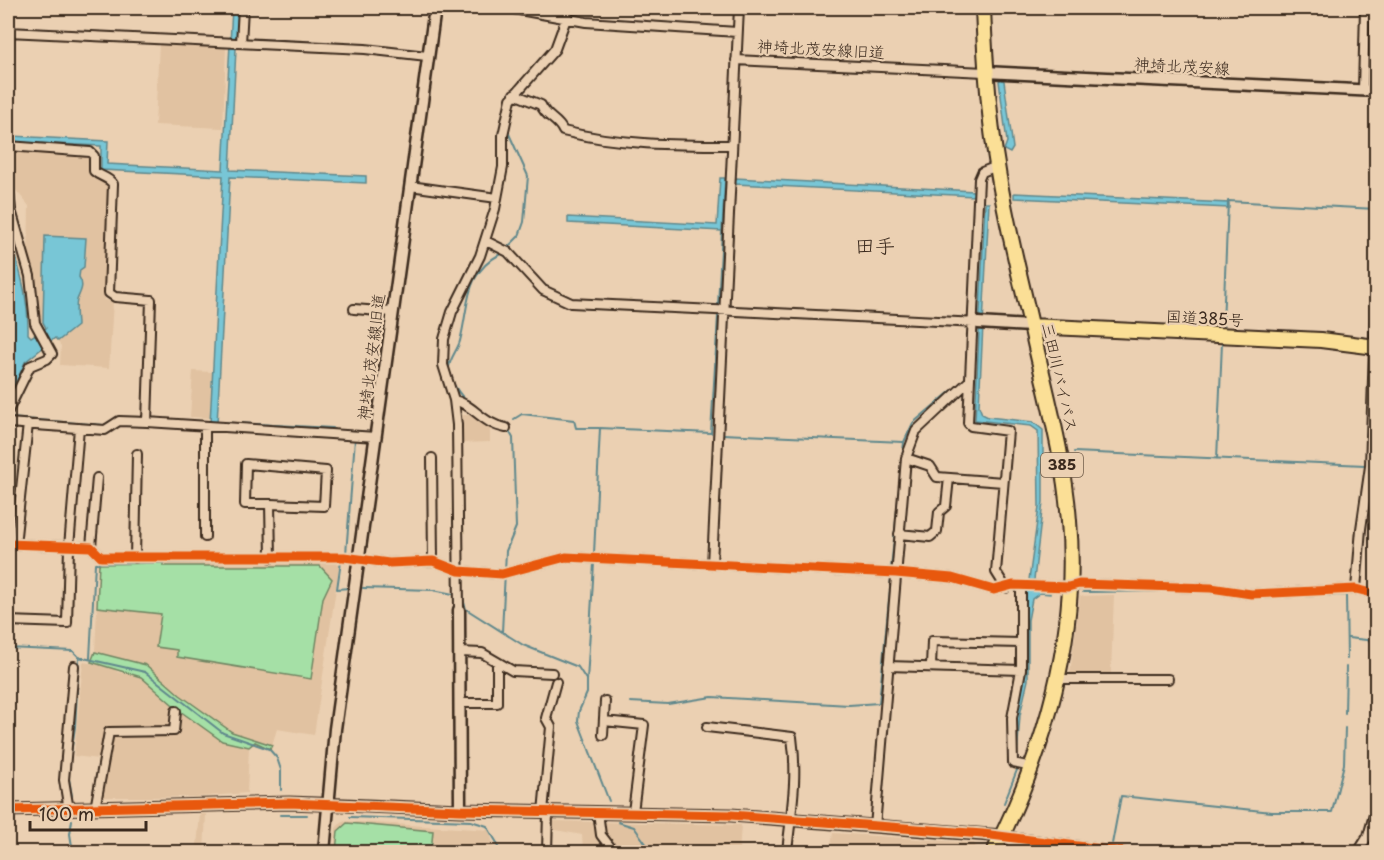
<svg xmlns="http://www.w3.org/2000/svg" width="1384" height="860" font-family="'Playpen Sans','Klee One',sans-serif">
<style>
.built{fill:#e1c2a1}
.green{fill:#a5e0a6;stroke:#708562;stroke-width:1.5}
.water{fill:#78c6d6;stroke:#60888c;stroke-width:1.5}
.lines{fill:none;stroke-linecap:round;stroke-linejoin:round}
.stream{stroke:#60888c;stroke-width:2}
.street-casing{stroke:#3b2a1e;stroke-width:12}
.secondary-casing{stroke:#3b2a1e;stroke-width:15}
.highway-casing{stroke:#3b2a1e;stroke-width:18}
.street{stroke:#ebd0b2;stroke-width:8}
.secondary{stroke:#ebd0b2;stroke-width:10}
.highway{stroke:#fbdf96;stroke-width:14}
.cycleway-casing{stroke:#ebd0b2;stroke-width:13}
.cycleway{stroke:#e8590c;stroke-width:9}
.labels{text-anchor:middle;stroke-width:4.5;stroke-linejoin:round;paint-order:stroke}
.shield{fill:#ebd0b2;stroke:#705c4a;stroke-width:1.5}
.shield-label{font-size:15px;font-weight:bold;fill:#3b2a1e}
.street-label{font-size:16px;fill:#3b2a1e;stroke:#ebd0b2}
.quarter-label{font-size:20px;fill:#3b2a1e;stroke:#ebd0b2}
</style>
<rect width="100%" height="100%" fill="#ebd0b2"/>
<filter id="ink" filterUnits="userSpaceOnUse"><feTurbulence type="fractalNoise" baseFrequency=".0167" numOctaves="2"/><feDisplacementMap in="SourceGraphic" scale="12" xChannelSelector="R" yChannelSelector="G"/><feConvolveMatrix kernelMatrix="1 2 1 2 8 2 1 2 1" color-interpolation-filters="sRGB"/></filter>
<g filter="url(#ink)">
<path class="built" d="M159 44 226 47 223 128 155 125Z
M8 149 85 153 91 159V174L95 180 104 181 110 187 105 300 113 301 109 368 60 365 61 346 37 316 38 297 28 256 29 206 10 183Z
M193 371 212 372 210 418 190 417Z
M461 415H471L490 428V442L462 443Z
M340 562 314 735 277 729 272 745 232 732 180 695 146 665 95 652 99 564Z
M1114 595 1111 673H1070L1080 596Z
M83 662 113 667 117 672 141 677 180 711 222 741 249 747 247 793 196 797H93L99 759 74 756Z
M200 814H206L204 852H111V846H197Z
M343 821 490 830 494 852H334L336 828Z
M551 821 741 825 739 852H599L583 850 582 835 551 829Z
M833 833 974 843 978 852H830Z"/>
<path class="green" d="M163 563V566H320L332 579 323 598 311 679 177 657V650L156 647 161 614 97 607 99 564Z
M95 652 146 665 180 695 232 732 272 745 270 749 255 742 249 747 222 741 180 711 141 677 91 662Z
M347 823 433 831 431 852H336L338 831Z"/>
<path class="water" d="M232 8H238L230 170 366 176V183L230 177 217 424 210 423 223 176 101 170V146L11 142 12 136 108 141 107 164 223 170Z
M1001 79 1004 81 1013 148 1010 153 1004 150 1007 142 999 81Z
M720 178H725L722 231 568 223V217L717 225Z
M735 178 974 191V196L735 184Z
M1014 193 1229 203V208L1014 198Z
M985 203H989L979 406 982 414 988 417 1033 422 1043 430V502L1034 580H1029L1039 507 1038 431 1031 426 975 420Z
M8 228C18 268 29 292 28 334L31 337 46 328 43 322 45 236 86 238 84 267 80 270 79 277C85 286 80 292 77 300 75 307 77 319 77 326L58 341 55 338 25 362 8 402Z
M1026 588 1050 589V594L1040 593 1032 599 1028 620V680L1020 715 1017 757 1016 717 1024 681Z"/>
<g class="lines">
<path class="stream" d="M558 51 564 34
M506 249 519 236 524 222 528 176 509 134V121
M718 305 722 231
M1223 325 1228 201 1376 209
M469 403C460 396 448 379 449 367 450 358 458 349 460 341 470 303 463 274 502 253
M10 418 104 425 118 417 140 418
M158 419 212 422
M514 419 522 414 574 420 576 428H599
M216 422 333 428 335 431
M501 423 505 424 513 438 516 527 506 551 502 632
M723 434 903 442
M1074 452 1365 465
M1217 459 1222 343
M1374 466H1376
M346 554 355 439
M594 554 600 428 711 433 718 316
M891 568 904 442 913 423 951 391
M363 588 433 590 453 594
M1083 592 1205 591
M1220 593 1254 598 1346 595 1347 659
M463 599 466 609 523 645 578 667 587 681V693L579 711 578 721 609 801
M1348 638 1376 641
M8 648 73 651 79 657 145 672 223 733 269 749 277 758 281 770V790
M90 658 95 563 341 561 337 589 349 588
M587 681 594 563
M630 702 668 704 712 697 849 705 879 703 891 578
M1345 713 1346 667
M72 796 68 773 75 727 79 657
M1004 803 1017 770
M280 815H307
M350 817 471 821 487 826 497 843 499 852
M72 820 70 834 73 852
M618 822 634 827 652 852
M1112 844 1121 796 1272 812H1332L1344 764 1345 728
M1008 852 1009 850"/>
<g class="street-casing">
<path id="street" d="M508 8 586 22 737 32
M8 32 365 49 427 56
M241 43 243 8
M8 54 9 8
M736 60 985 72
M1363 90 1365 8
M514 94 541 105C546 118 558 119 563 131 618 145 675 145 732 145
M8 146 90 152 94 156V171C100 177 107 176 113 184L109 293 115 297 151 300 147 422
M997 166 982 172 979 179 968 423 971 426 1008 431 996 572 1006 588
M8 185 11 210 30 276 35 323 52 354 47 359 30 366 8 411
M410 186 497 198
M486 241 508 252 543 290 571 303 978 323
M354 309 392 312
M454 400C473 404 482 424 506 428
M8 423 105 430 119 421 147 422 376 437
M432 458 433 561
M906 458 930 466 937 477 1003 482
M270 504 324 506 326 471 246 464 245 504H270L271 558
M899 534 930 537 937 531 939 512 946 506 949 478
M205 537V426
M8 544 91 547 101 557H344L389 563 433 561 459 571 502 574 566 557 896 573 952 578 994 590 1013 585 1068 587 1079 584 1211 588 1251 594 1356 589 1376 594
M15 545 28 424
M91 547 97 478
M135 558 137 454
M712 564 739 8
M1021 585V670L1012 718 1013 763 1032 767
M1356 589 1361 529 1370 466 1376 291
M459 610 457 425 454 400 443 365 444 339 452 312 480 256 495 209 503 167V135L511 99 555 49 570 8
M8 621 67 623 69 547 79 428
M459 652 482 653 513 671 552 673
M888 666 1021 670
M931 667 932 641 1021 643
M1057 679H1168
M460 703H497V662
M604 721 644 725 633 812
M707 727 792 737C798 779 791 812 787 852
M603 735 605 701
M95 809 109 732 174 731 176 711
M69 810 64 780 74 666
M543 812 551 727 546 718 556 682
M598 812 601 835 614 852
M875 827 906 458 916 431 968 382
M1003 836 1125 852
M547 852 548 812
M1358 852 1368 836 1376 808"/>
</g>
<g class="secondary-casing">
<path id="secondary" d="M985 72 1376 91
M978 323 1031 326
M459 610 460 810
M8 810 289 803 344 805 460 810 731 815 1003 836
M324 852 335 729 435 8"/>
</g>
<g class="highway-casing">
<path id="highway" d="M983 8C985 60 988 113 997 165 1005 219 1019 272 1031 325 1045 390 1064 454 1069 521 1079 634 1045 752 994 852
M1031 326 1321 340 1376 347"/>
</g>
<use href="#street" class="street"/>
<use href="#secondary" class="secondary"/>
<use href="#highway" class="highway"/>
<g class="cycleway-casing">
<path id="cycleway" d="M8 544 91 547 101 557H344L389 563 433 561 459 571 502 574 566 557 896 573 952 578 994 590 1013 585 1068 587 1079 584 1211 588 1251 594 1356 589 1376 594
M8 810 289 803 460 810 731 815 983 834 1125 852"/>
</g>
<use href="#cycleway" class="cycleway"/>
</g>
</g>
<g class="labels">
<rect class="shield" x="1041" y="453" width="42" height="24" rx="4.5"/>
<g class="shield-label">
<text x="1062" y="470">385</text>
</g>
<g class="street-label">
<text transform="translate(821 49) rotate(3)" y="6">神埼北茂安線旧道</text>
<text transform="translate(1182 66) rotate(3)" y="6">神埼北茂安線</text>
<text transform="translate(1205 318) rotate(3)" y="6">国道385号</text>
<text transform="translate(371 357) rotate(-83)" y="6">神埼北茂安線旧道</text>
<text transform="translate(1060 377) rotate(77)" y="6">三田川バイパス</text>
</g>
<g class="quarter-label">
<text x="875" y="253">田手</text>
</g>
</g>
<rect width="1384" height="860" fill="none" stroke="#ebd0b2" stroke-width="30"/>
<rect x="15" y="15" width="1354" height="830" fill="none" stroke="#3b2a1e" stroke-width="2" filter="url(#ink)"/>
<path d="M30 821v9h116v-9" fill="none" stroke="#3b2a1e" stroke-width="3"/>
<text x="39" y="821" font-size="18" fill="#3b2a1e" stroke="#ebd0b2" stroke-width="4.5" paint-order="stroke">100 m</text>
</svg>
